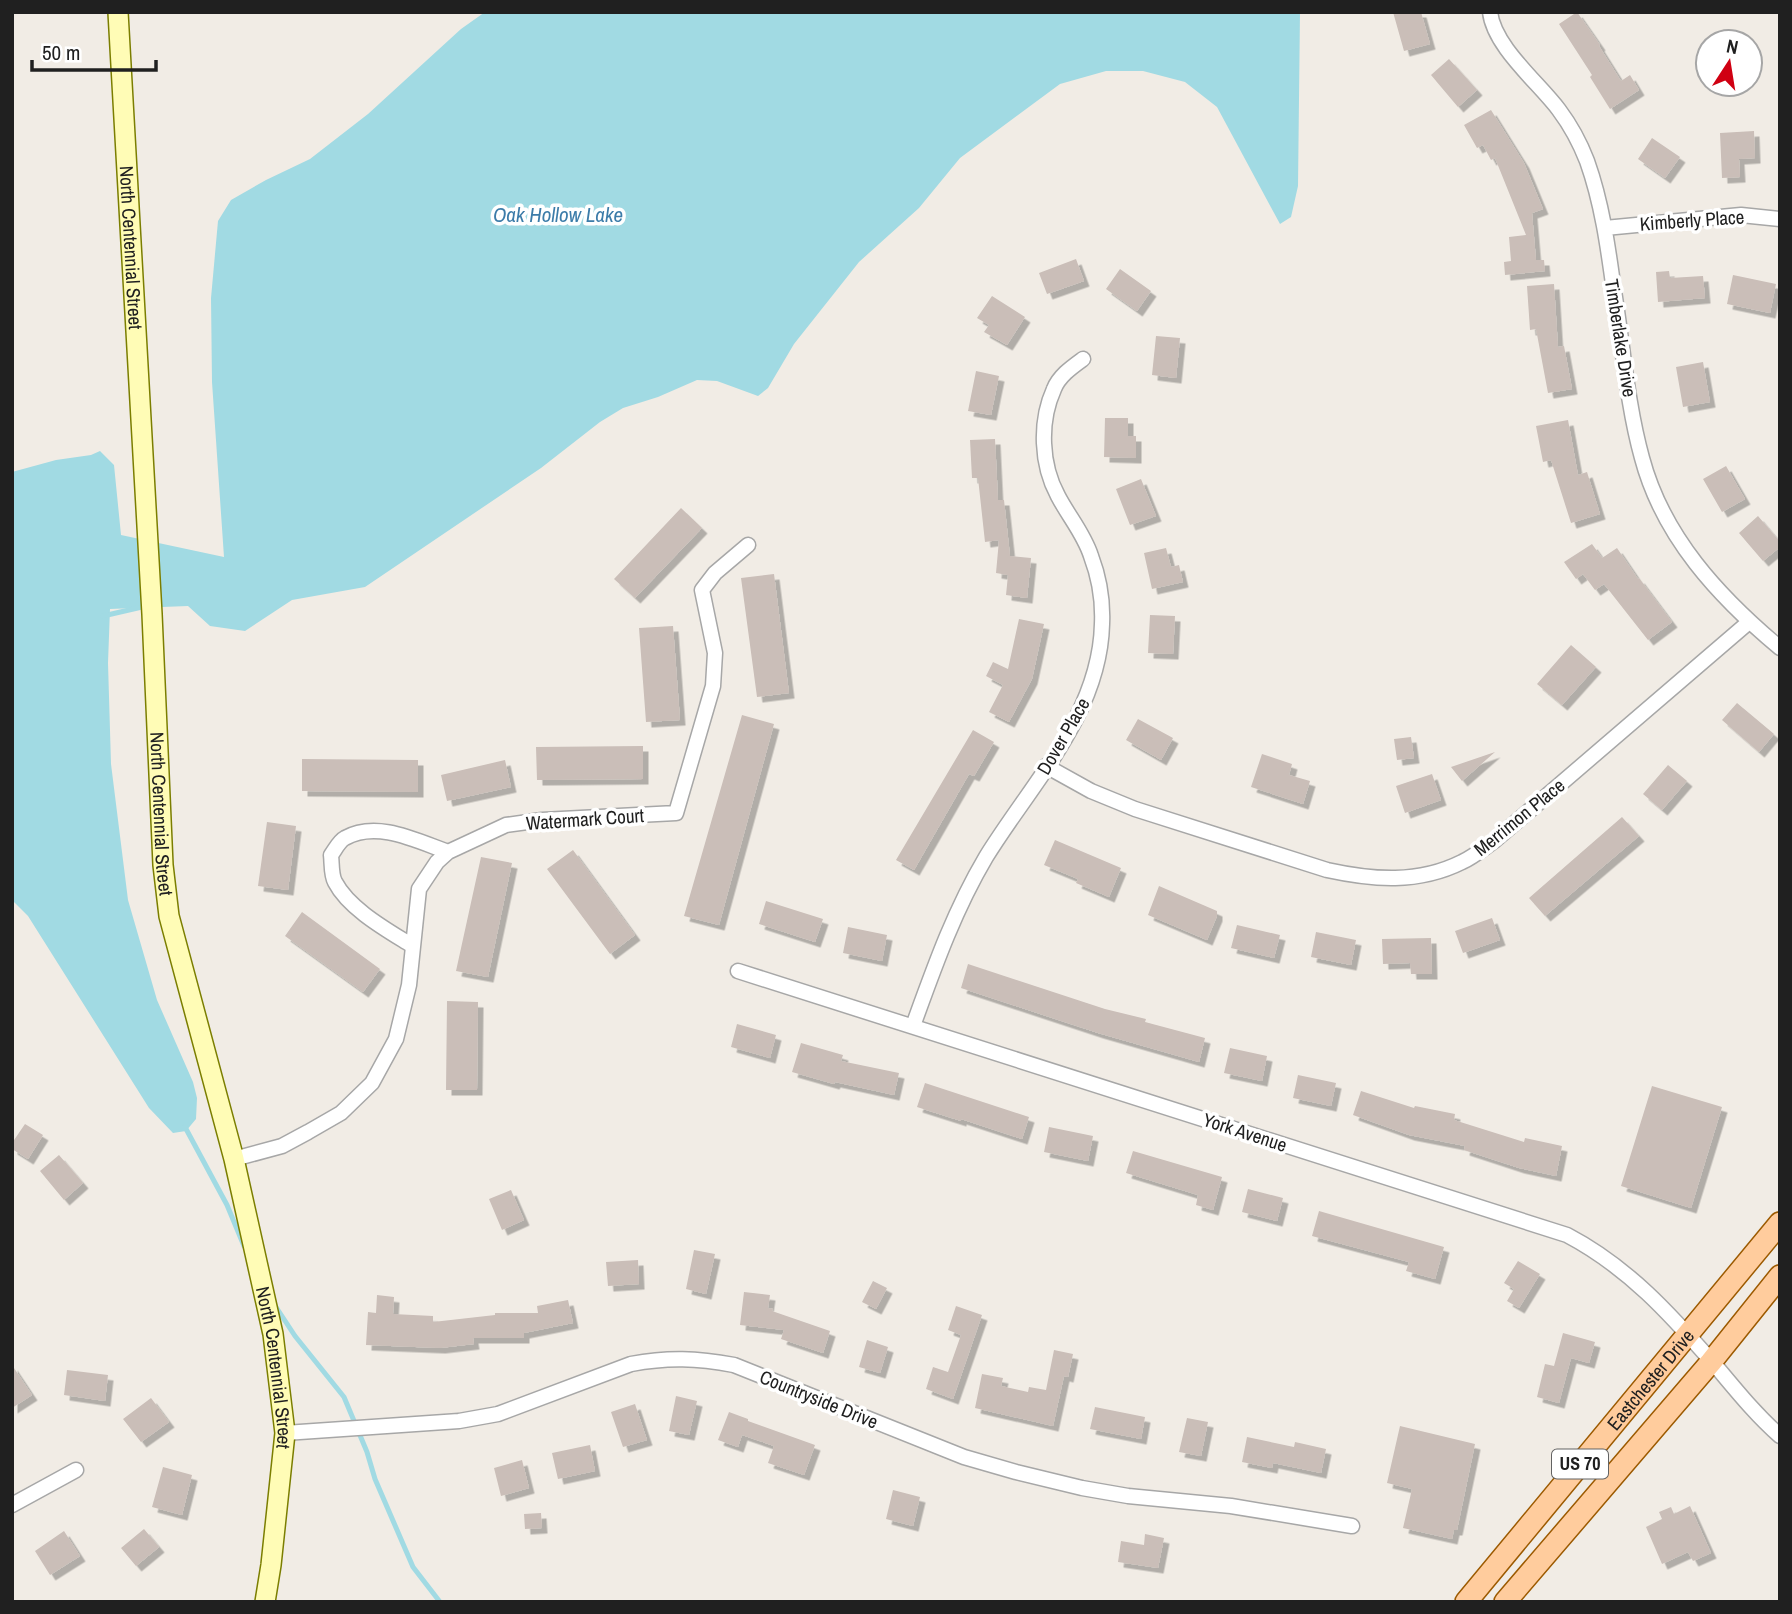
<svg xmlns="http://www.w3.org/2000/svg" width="1792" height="1614" font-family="'Archivo Narrow',sans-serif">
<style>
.water{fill:#a1dae3}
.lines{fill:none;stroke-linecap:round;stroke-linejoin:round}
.stream{stroke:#a1dae3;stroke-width:5}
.building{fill:#cabeb8;filter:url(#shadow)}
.street-casing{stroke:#a7a7a7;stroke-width:17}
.secondary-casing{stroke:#7b7e00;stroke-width:22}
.primary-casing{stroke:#9c5a00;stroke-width:24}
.street{stroke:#fff;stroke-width:14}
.secondary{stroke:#fffcb6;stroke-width:19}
.primary{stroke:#ffcc9d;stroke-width:21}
.labels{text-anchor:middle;stroke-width:7;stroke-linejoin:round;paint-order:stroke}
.shield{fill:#fff;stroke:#636363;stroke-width:2}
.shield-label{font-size:18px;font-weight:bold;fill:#202020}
.street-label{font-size:19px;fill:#202020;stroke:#fff}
.water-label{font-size:21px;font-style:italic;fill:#3c7ca9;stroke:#fff}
</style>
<defs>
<filter id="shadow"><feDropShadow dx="5.5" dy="5.5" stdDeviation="0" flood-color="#0004"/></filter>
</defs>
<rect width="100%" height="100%" fill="#f1ece5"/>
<path class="water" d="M485 12H1300L1298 186 1291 217 1280 224 1217 107 1185 82 1143 71H1106L1060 84 960 158 919 208 859 262 794 344 768 388 758 396 717 381 697 380 658 397 623 408 600 422 541 468 365 587 292 600 245 631 210 626 188 606 110 609 108 663 111 764 128 900 157 1000 193 1082 197 1098 196 1119 186 1131 173 1133 149 1108 28 916 12 900V472L56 460 91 455 100 451 114 465 121 535 224 557 212 382 211 298 218 221 231 200 266 180 310 159 368 114 461 29Z"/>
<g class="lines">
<path class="stream" d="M103 616 142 607
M185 1127 227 1205 244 1246
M274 1304 295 1336 344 1397 367 1452 375 1479 413 1567 440 1602"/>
</g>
<path class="building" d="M1393 12H1421L1430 44 1404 51Z
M1577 12 1600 45 1599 46 1621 81 1630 75 1639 90 1610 109 1590 77 1592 75 1559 24Z
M1449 59 1477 90 1458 107 1431 75Z
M1491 110 1524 163 1543 209 1532 213 1536 260H1544L1545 271 1505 275 1504 262 1511 261 1509 237 1526 235 1495 158 1491 160 1483 145 1477 148 1464 125Z
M1754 131 1755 158 1739 159 1740 177 1722 178 1720 133Z
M1652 138 1680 157 1665 178 1638 159Z
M1076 259 1084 281 1047 294 1039 273Z
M1120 269 1151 291 1137 311 1106 289Z
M1669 271 1670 278 1703 276 1705 298 1658 302 1656 272Z
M1733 275 1776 284 1770 313 1727 304Z
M1554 284 1558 347 1564 346 1572 389 1548 393 1536 329 1530 330 1527 286Z
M992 296 1025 317 1007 345 984 332 989 325 977 318Z
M1156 336 1180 338 1176 378 1152 375Z
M1703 362 1710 402 1683 407 1676 367Z
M976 371 999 376 991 415 968 411Z
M1105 418H1128V436H1136V458L1104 457Z
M1568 420 1578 475 1587 472 1600 514 1571 523 1551 460 1543 462 1536 426Z
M995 439 998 500H1004L1010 556 1031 558 1027 598 1006 595 1008 575 996 573 999 540 985 542 978 478H972L970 440Z
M1726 466 1745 499 1722 512 1703 479Z
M1141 479 1156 516 1130 525 1116 489Z
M681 508 702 528 635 598 614 579Z
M1758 516 1780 542V547L1763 561 1739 533Z
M1592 544 1602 558 1617 548 1638 579 1639 578 1672 622 1648 640 1604 584 1595 590 1583 574 1576 579 1564 562Z
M1166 548 1171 567 1179 565 1183 582 1152 589 1144 553Z
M774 574 789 693 757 697 741 578Z
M1150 615 1175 616 1173 654 1148 653Z
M1019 619 1044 624 1032 679 1009 722 989 712 1003 685 986 676 993 662 1008 669Z
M673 626 680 720 646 722 639 628Z
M1571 645 1596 667 1562 705 1537 684Z
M1737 703 1774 734 1759 752 1722 720Z
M742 715 774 724 719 925 684 916Z
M1138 719 1173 738 1161 760 1126 740Z
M973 730 994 742 974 776 969 774 914 870 896 860Z
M1411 737 1414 758 1397 760 1394 739Z
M643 746V779L537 780 536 747Z
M1495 752 1462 781 1451 767Z
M1262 754 1292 764 1289 775 1310 781 1303 804 1251 787Z
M302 759 418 760V792L302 791Z
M505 760 511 787 447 801 441 775Z
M1668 765 1687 781 1662 810 1643 794Z
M1432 774 1441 800 1405 813 1396 786Z
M1622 817 1639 836 1545 916 1529 898Z
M267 822 296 826 288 890 258 886Z
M1055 840 1121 868 1109 897 1076 883 1078 879 1044 865Z
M573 850 635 935 610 954 547 869Z
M481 857 512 863 488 977 456 971Z
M1159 886 1217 911V916L1207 940 1148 915Z
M766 901 823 919 815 942 759 924Z
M302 912 380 969 363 992 285 936Z
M1492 918 1500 940 1463 953 1455 931Z
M1237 925 1280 935 1274 958 1231 948Z
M848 927 887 935 882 961 843 953Z
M1316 932 1356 940 1351 965 1311 957Z
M1431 938 1432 974H1411L1410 963 1383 964 1382 939Z
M968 964 1105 1009 1146 1019 1145 1022 1205 1038 1199 1062 1098 1033 961 988Z
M447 1001 478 1002 477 1090H446Z
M737 1024 776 1035 770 1058 731 1047Z
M801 1043 843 1055 841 1061 899 1073 894 1095 835 1082 834 1084 792 1072Z
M1230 1048 1267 1056 1262 1081 1224 1073Z
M1298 1075 1336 1083 1331 1106 1293 1098Z
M925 1083 1029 1117 1022 1139 961 1119V1121L917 1107Z
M1652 1086 1722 1107 1691 1208 1621 1186Z
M1361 1091 1414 1108 1415 1106 1455 1114 1454 1120 1524 1142 1525 1138 1562 1146 1556 1176 1519 1168 1464 1150 1465 1146 1409 1135 1353 1115Z
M25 1124 43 1135 28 1159 12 1149V1143Z
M1049 1127 1093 1136 1088 1161 1044 1152Z
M1133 1151 1222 1177 1213 1210 1196 1205 1198 1195 1126 1173Z
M59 1155 83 1183 64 1200 40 1171Z
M1248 1189 1283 1198 1277 1221 1242 1212Z
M511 1190 524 1220 502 1230 489 1199Z
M1319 1211 1444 1247 1435 1279 1406 1271 1409 1262 1312 1236Z
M694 1250 715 1254 706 1294 686 1289Z
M638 1260 639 1284 608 1286 606 1262Z
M1518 1261 1540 1274 1519 1308 1507 1301 1514 1289 1504 1283Z
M873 1281 887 1288 876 1309 862 1302Z
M744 1292 770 1295 768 1308 773 1309 772 1311 830 1331 823 1353 781 1339 784 1330 740 1325Z
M377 1295 394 1297 393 1314 433 1316V1322L495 1315V1313H538L537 1306 568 1300 573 1323 524 1333V1338H473L474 1344 440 1348 366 1345 368 1312 376 1313Z
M956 1306 982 1315 953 1399 926 1389 933 1367 948 1372 961 1335 948 1330Z
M1563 1333 1595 1342 1589 1363 1571 1358 1559 1403 1537 1397 1545 1364 1554 1366Z
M867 1340 888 1347 880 1373 859 1367Z
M1054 1350 1073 1354 1068 1377 1064 1376 1053 1426 975 1408 982 1374 1003 1378 1001 1386 1028 1392 1029 1387 1046 1390Z
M12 1365 32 1395 12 1408Z
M67 1370 108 1375 105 1401 64 1395Z
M676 1396 697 1401 689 1435 669 1431Z
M151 1398 169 1422 141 1442 123 1419Z
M635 1404 647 1440 623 1447 611 1412Z
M1095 1407 1145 1417 1141 1439 1090 1429Z
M729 1412 748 1419V1421L815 1445 804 1475 768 1463 774 1446 742 1435 738 1447 718 1440Z
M1187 1418 1208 1422 1201 1456 1179 1452Z
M1400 1426 1475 1444 1457 1530H1454L1452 1539 1403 1528 1412 1489 1387 1483Z
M1247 1437 1294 1447 1295 1442 1326 1449 1321 1473 1273 1463 1272 1468 1242 1462Z
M590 1445 595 1471 558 1479 552 1453Z
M522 1460 529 1488 501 1496 494 1468Z
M163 1467 192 1475 182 1515 152 1507Z
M893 1490 920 1497 913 1526 886 1519Z
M1690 1506 1711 1553 1693 1561 1688 1552 1662 1564 1646 1527 1662 1519 1659 1512 1671 1507 1674 1514Z
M541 1513 542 1528 525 1529 524 1514Z
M144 1529 159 1547 136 1566 121 1548Z
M64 1531 80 1556 50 1575 35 1551Z
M1145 1534 1164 1538 1158 1568 1118 1562 1121 1541 1144 1545Z"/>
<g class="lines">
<g class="street-casing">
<path id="street" d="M1490 12C1494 47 1539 83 1559 110 1571 126 1580 143 1587 161 1602 203 1608 247 1614 291 1623 346 1627 404 1642 458 1663 537 1719 597 1780 648
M1605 228 1741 215 1780 219
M1046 766 1091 791 1135 809 1327 870C1373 880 1418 884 1462 862 1473 857 1484 848 1494 841L1749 622
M411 945C387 930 349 909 335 882 331 875 332 863 331 855 335 850 339 841 345 838 377 820 417 841 448 852
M738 971 1567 1235C1628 1267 1670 1314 1715 1365 1736 1390 1756 1415 1780 1436
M913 1026C934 968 954 911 986 857 1031 784 1100 714 1102 624 1103 602 1099 577 1091 556 1084 534 1069 517 1058 496 1041 465 1039 422 1054 389 1059 376 1072 367 1083 359
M234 1159 282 1146 308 1132 341 1113 372 1083 396 1039 409 985 419 889 437 862 448 852 506 825 542 820 676 813 713 686 715 653 702 590 715 573 748 545
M285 1433 459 1421 498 1414 631 1364C668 1357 697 1358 734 1365L964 1457 1016 1472 1082 1488 1128 1496 1231 1506 1352 1526
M12 1505 76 1470"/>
</g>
<g class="secondary-casing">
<g id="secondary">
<path id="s1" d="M118 12 152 614 163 865 169 916 234 1159 273 1334 285 1433 271 1565 265 1602"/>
</g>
</g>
<g class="primary-casing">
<g id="primary">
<path id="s2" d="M1466 1602 1780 1223"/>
<path d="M1505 1602 1711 1362 1780 1276"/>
</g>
</g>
<use href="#street" class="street"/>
<use href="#secondary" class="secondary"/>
<use href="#primary" class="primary"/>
</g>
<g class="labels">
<rect class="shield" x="1552" y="1449.5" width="56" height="29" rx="5"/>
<g class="shield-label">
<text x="1580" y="1470">US 70</text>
</g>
<g class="street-label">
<text transform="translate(1692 220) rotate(-4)" y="7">Kimberly Place</text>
<text dy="7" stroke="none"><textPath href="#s1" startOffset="236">North Centennial Street</textPath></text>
<text transform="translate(1621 338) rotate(81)" y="7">Timberlake Drive</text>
<text transform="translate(1063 736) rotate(-60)" y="7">Dover Place</text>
<text dy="7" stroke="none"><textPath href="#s1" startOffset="803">North Centennial Street</textPath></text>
<text transform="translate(1519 817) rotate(-39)" y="7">Merrimon Place</text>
<text transform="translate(585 819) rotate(-4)" y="7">Watermark Court</text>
<text transform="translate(1245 1132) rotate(18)" y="7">York Avenue</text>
<text dy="7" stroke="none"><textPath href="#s1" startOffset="1370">North Centennial Street</textPath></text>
<text dy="7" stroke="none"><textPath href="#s2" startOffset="289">Eastchester Drive</textPath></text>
<text transform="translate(819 1399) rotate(22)" y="7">Countryside Drive</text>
</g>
<g class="water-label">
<text x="558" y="222">Oak Hollow Lake</text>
</g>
</g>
<rect width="1792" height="1614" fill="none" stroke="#202020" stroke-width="28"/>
<g transform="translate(1729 63) rotate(12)"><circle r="33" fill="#ffffff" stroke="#a6a6a6" stroke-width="2"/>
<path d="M0-5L12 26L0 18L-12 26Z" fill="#d00012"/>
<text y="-10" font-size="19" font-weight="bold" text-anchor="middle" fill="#202020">N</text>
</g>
<path d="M32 60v10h124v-10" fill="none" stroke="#202020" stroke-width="3.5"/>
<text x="42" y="60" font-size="21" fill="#202020" stroke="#ffffff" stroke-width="5" paint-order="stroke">50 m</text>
</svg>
